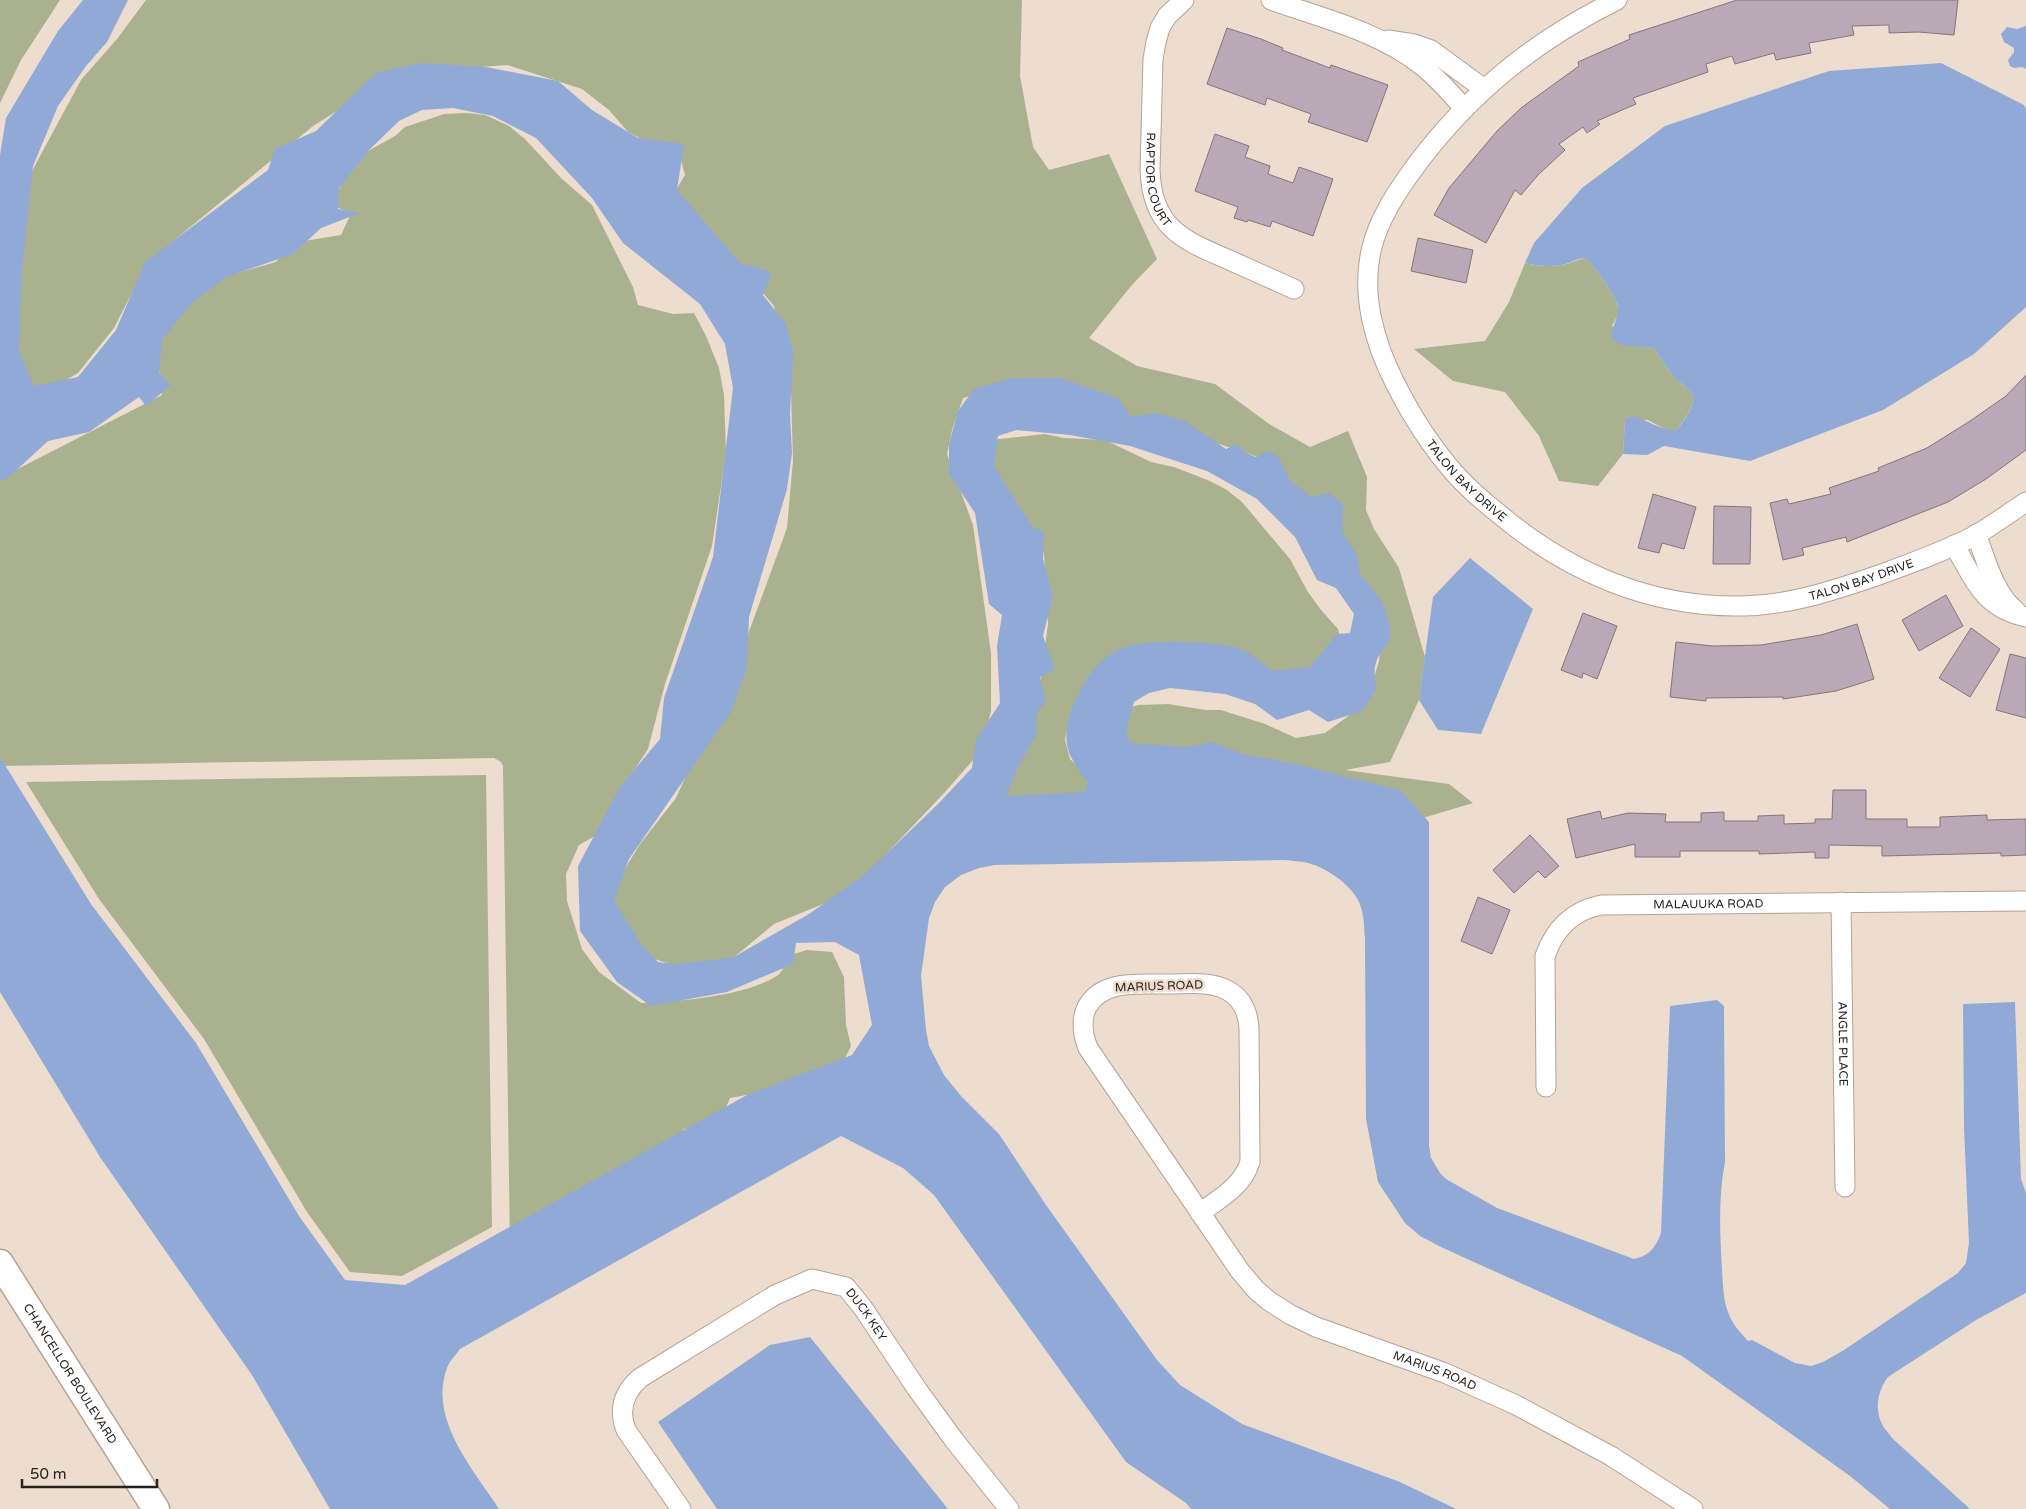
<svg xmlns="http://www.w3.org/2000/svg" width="2026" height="1509" font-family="'Varela Round',sans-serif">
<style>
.green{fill:#aab18f}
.water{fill:#91a9d6;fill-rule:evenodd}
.building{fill:#b9a8b5;stroke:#847480}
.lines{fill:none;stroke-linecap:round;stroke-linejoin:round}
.street-casing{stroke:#b2a396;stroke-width:21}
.secondary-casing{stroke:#b2a396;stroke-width:29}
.street{stroke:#fff;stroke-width:19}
.secondary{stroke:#fff;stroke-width:26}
.labels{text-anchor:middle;stroke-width:5;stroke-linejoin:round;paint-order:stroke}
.street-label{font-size:12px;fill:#27211c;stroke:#ecddcf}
</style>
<rect width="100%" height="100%" fill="#ecddcf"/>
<path class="green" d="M0 0H60L21 60 0 103Z
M146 0H1022L1020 76 1033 147 1049 170 1109 154 1157 259 1131 286 1089 338 1137 366 1215 384 1269 424 1310 447 1348 431 1367 477 1366 510 1374 529 1399 568 1425 657 1419 700 1390 762 1345 770 1449 784 1473 803 1416 820 1156 761 1117 735 1124 709 1139 705 1168 704 1206 710H1221L1265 724 1296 738 1325 733 1351 714 1372 684 1379 661 1382 624 1258 457 1195 436 986 392 963 398 952 430 947 454 973 525 991 653V711L981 751 945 792 874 867 838 898 774 924 727 963 684 969 643 955 608 897 640 844 676 798 739 659 787 528 793 461 791 391 774 306 724 248 671 198 685 175 681 160 628 132 609 110 582 89 507 65 426 71 375 87 313 126 160 252 139 279 114 328 78 373 31 401 14 334 32 171 81 80 117 39Z
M467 113 485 115 509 126 525 139 561 178 592 205 633 287 638 305 673 314 694 313 706 336 719 368 724 395 726 453 712 546 665 684 648 749 615 800 595 836 579 845 566 874 567 901 582 949 599 972 641 1003C678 1002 747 996 778 975 783 971 787 961 790 955L807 950 832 952 844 977 846 1025 851 1046 835 1079 730 1098C722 1121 707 1126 684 1129L666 1155 510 1248 503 766 501 762 494 758 0 766V478L162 395 156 346 194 285 276 262 292 243 341 235 349 218V212L330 205 346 177 361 155 395 136 405 127 444 114Z
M1586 258C1595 267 1616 295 1618 308 1619 315 1615 320 1612 326L1645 347 1654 348 1672 375 1693 394C1694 408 1685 419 1676 430L1668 431 1648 420H1625L1623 454 1598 486 1559 481 1539 436 1505 392 1453 381 1414 349 1485 341 1509 302 1525 263C1537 266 1551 267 1562 265 1570 264 1577 259 1586 258Z
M1045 434 1064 438 1105 440 1151 462 1174 467 1210 481 1227 490 1242 502 1290 559 1308 592 1321 610 1338 629 1340 637 1331 656 1284 683 1259 671 1079 694 1068 724 1065 740 1070 759 1089 777 1097 791 1001 809 1038 698 1048 624 1044 555 1041 542 985 460 991 442 999 439Z
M486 775 492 1227 402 1276 350 1272 307 1212 204 1039 99 899 26 782Z"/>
<path class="water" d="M83 0H128L107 42 86 66 58 106 33 166 22 270 19 351 34 386 78 377 116 330 145 262 268 170 275 149 316 131 376 73 421 63 486 67 558 81 592 110 638 138 684 144 677 190 740 263 772 272 763 295 786 324 793 351 790 414 792 453 787 489 749 617 747 667 731 712 629 859 614 900 641 944 658 962 675 964 732 958 809 914 864 875 937 805 972 768 976 740 1000 703 997 646 1002 615 989 604 975 513 949 474V444L958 411 974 389 1012 378H1061L1119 399 1131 417 1156 413 1185 421 1226 449 1236 444 1246 453 1256 457 1267 451 1278 456 1289 479 1311 497 1329 493 1343 504V533L1358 557 1360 574 1381 600 1390 626V641C1376 656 1371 668 1377 688L1362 711 1328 722 1309 710 1277 720 1255 704 1225 694 1170 688 1149 693 1134 702 1126 732 1130 743 1187 747 1211 742 1246 755 1291 763 1400 790 1429 822V1146L1431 1158 1440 1173 1446 1179 1497 1208 1634 1259C1649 1256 1656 1247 1661 1233L1670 1006 1717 1000 1724 1006 1725 1162C1718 1197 1720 1234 1722 1270 1723 1284 1723 1299 1728 1312 1732 1324 1740 1332 1748 1341L1752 1340 1795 1363 1811 1366 1823 1362 1844 1350 1958 1273 1966 1263 1969 1243 1964 1128 1963 1004 2015 1002 2021 1179 2026 1193V1293L1976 1320 1888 1377C1878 1390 1874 1409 1882 1424 1884 1429 1889 1433 1892 1438L1970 1509H1890L1850 1476 1682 1356 1443 1248 1420 1236 1405 1223 1378 1182 1366 1119 1365 939C1364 926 1364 911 1358 900 1350 884 1325 867 1308 863 1300 861 1292 861 1284 860L995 865 979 868 961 875 945 887 935 902 929 918 921 976 926 1030 929 1046 944 1075 961 1096 999 1134 1046 1205 1157 1360 1180 1385 1242 1424 1400 1482 1456 1509H1191L1186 1503 1126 1462 934 1195 903 1168 841 1136 460 1349C456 1355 449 1361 447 1368 428 1419 473 1469 499 1509H330L252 1375 100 1157 0 992V757L91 904 196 1043 299 1216 345 1280 405 1285 747 1095 852 1055 872 1025 859 955 835 942 796 943 793 964 727 992 651 1006 617 982 580 931 578 866 620 787 660 739 664 698 713 557 733 388 725 344 700 304 623 243 592 198 536 138 493 116 453 108 422 110 399 121 369 150 339 188 338 209 360 213 321 228 293 254 226 277 191 304 162 340 159 373 171 385 146 406 139 397 89 432 48 441 9 477 0 481V155L6 118 58 31ZM1016 430 1070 435 1130 446 1207 471 1257 499 1295 537 1317 580 1336 588 1354 614 1350 633 1337 634 1310 667 1273 671C1264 665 1255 656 1245 651 1231 644 1204 643 1188 642 1135 641 1104 642 1078 695 1069 712 1061 738 1071 757 1076 766 1082 775 1088 783L1084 792 1006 796 1018 767 1036 735 1037 712 1046 702 1040 677 1055 669 1043 636 1053 596 1043 559 1044 531 1033 528 994 466 998 436Z
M2026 26V69L2022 67 2014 68 2010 66 2008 60 2014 52V48L2004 42 2001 34 2007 27 2017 29Z
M1941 63 2024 105 2026 109V307L1974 354 1883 410 1750 461 1664 446 1647 455 1623 454 1625 420 1633 416C1648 420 1661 431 1676 430 1685 420 1694 408 1693 394L1672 375 1654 348 1621 345 1611 337C1612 327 1619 316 1618 307 1615 294 1595 267 1586 258 1577 258 1571 263 1562 265 1551 267 1537 266 1525 263L1534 243 1582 188 1665 126 1829 71Z
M1470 558 1533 609 1481 734 1438 730 1419 700 1433 597Z
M810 1337 948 1509H717L658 1422 770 1345Z"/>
<path class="building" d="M1737 0H1958L1954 35 1918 32 1889 33V25L1852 26 1854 35 1809 43 1811 53 1776 60 1774 53 1735 64 1732 56 1706 64 1708 72 1633 98 1636 104 1597 121 1600 124 1587 133 1583 127 1559 144 1565 150 1538 175 1521 195 1515 190 1486 243 1434 215 1449 188 1497 131 1521 108 1579 66 1578 62 1630 39 1629 35Z
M1227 28 1261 39 1283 48 1282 50 1330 68 1331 65 1388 85 1367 142 1308 122 1311 114 1267 98 1265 105 1207 84Z
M1215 134 1249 146 1245 157 1270 166 1268 174 1293 183 1299 167 1333 179 1313 236 1272 221 1270 227 1248 220 1247 222 1234 218 1238 207 1195 191Z
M1418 238 1473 250 1466 283 1411 271Z
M2026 375V450L1986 479 1948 502 1847 542 1846 537 1802 548 1804 555 1783 560 1770 503 1787 499 1789 504 1831 494 1829 488 1879 471 1878 468 1927 448 1970 421 2006 396Z
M1653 494 1696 507 1684 549 1662 543 1659 553 1638 548Z
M1714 506 1751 507 1750 564H1713Z
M1946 595 1963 626 1919 651 1902 620Z
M1583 613 1617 626 1597 679 1583 673 1582 678 1561 670Z
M1857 624 1874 679 1836 691 1783 699V697L1706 698V701L1670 697 1676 642 1713 646 1761 645 1821 635Z
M1971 628 2000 649 1970 697 1939 678Z
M2010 654 2026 658V718L1996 710Z
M1833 790H1866V819H1907V827H1940V817L1987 815V820L2026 819V855L2001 856V853L1882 856V846L1829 845V858H1815V852L1759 854V851H1680V857H1635V844L1576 858 1567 819 1600 811 1602 819 1628 813 1666 814 1665 822H1701V813L1724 812V821H1758V816L1784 815V824L1815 823V819H1832Z
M1530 835 1559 866 1545 878 1538 871 1514 893 1493 870Z
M1478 897 1510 910 1492 954 1461 941Z"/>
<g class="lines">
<g class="street-casing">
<g id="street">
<path id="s1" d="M1184 0 1167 16 1160 28 1156 42 1153 59 1150 170C1152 226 1180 239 1227 259 1249 269 1272 279 1294 289"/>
<path d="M1271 0C1321 18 1378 31 1421 65 1437 77 1450 93 1464 108"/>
<path id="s2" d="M1617 0C1536 40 1472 91 1417 164 1398 190 1378 219 1371 251 1361 296 1375 344 1395 383 1412 417 1432 448 1457 476 1470 490 1484 502 1499 514 1568 572 1651 608 1743 606 1790 605 1832 591 1876 576 1909 564 1943 552 1974 536 1992 526 2009 513 2026 502"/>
<path d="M1388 40 1414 44 1431 50 1484 89"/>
<path d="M1976 534C1986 559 1994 594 2016 611"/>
<path d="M1954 545C1975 580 1983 608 2026 617"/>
<path id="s3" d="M1841 902 1845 1187"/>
<path id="s4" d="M1546 1087 1545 956C1555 928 1572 911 1601 905L2026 901"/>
<path id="s5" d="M1200 1213C1220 1198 1242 1187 1250 1162L1249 1028C1248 1012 1242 998 1227 990 1210 981 1189 984 1170 984 1142 985 1103 978 1087 1007 1080 1021 1083 1035 1088 1048L1240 1271 1256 1290 1269 1301 1291 1315 1316 1327 1445 1373 1516 1405 1611 1456 1693 1509"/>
<path id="s6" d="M681 1509 626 1430C618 1409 624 1392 640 1378L775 1295 812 1279 846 1287 863 1308 917 1389 954 1440 1009 1509"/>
</g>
</g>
<g class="secondary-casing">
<g id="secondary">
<path id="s7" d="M0 1263 156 1509"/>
</g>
</g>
<use href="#street" class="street"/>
<use href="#secondary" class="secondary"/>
</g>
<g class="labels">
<g class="street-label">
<text dy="4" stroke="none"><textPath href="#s1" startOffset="191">RAPTOR COURT</textPath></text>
<text dy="4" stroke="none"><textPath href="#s2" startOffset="619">TALON BAY DRIVE</textPath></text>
<text dy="4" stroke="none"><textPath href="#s2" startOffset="1054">TALON BAY DRIVE</textPath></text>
<text dy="4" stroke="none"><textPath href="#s4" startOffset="318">MALAUUKA ROAD</textPath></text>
<text transform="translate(1159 986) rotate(-2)" y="4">MARIUS ROAD</text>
<text dy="4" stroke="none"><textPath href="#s3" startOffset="142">ANGLE PLACE</textPath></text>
<text dy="4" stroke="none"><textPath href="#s6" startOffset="422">DUCK KEY</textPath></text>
<text dy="4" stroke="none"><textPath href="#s5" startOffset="936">MARIUS ROAD</textPath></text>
<text dy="4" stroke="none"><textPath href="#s7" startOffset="131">CHANCELLOR BOULEVARD</textPath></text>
</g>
</g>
<path d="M22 1479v8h135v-8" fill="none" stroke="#27211c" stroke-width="2.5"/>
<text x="30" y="1479" font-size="15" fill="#27211c" stroke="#ecddcf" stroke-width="4" paint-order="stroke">50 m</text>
</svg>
